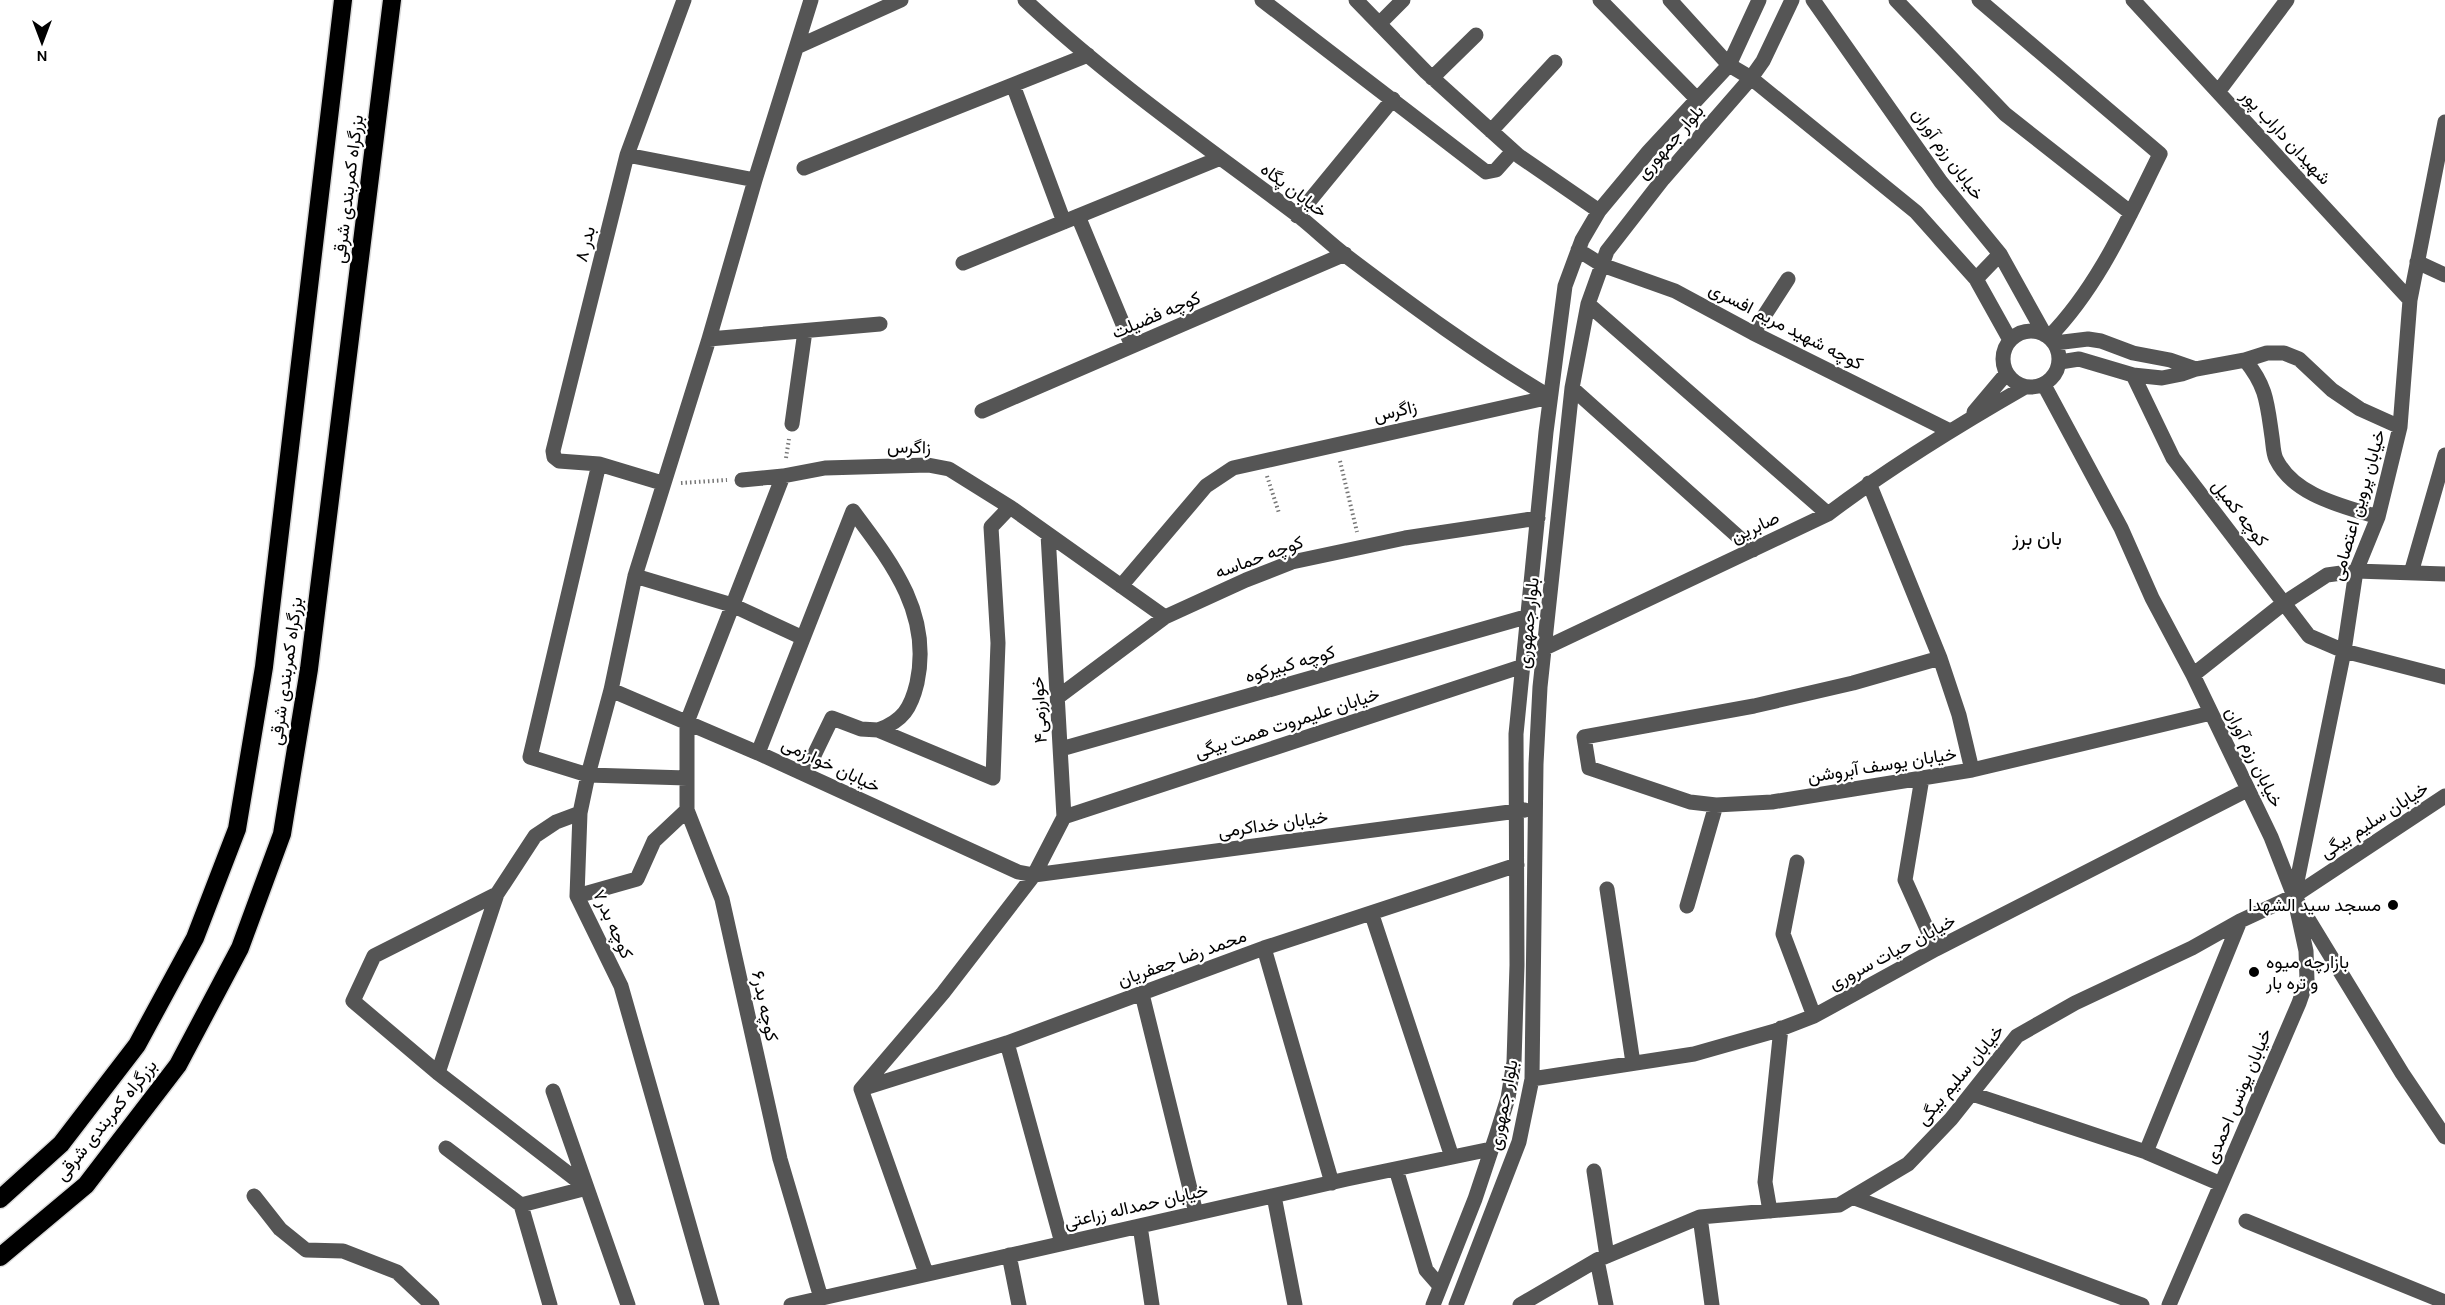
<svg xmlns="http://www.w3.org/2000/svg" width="2445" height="1305" font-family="Karla,Vazirmatn,sans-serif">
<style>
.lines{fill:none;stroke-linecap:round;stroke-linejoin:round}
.highway-casing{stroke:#dbdbdb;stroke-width:21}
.path{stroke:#777;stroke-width:4;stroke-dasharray:1.5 3;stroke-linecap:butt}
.minor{stroke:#555;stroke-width:15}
.highway{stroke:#000;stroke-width:18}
.poi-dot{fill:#000;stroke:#fff;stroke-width:2}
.labels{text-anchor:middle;stroke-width:4.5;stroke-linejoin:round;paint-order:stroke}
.street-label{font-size:18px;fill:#000;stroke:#fff}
.poi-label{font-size:18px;fill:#000;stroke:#fff;text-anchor:end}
.neighbourhood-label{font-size:20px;fill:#000;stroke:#fff}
</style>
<rect width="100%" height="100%" fill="#fff"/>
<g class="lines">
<g class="highway-casing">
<path id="highway" d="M0 1199 61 1144 137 1045 195 938 237 829 264 667 343 0
M0 1257 86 1185 178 1065 240 948 282 834 309 669 392 0"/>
</g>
<path class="path" d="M786 458 789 439
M1340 461 1357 532
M1267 476 1279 513
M681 483 727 480"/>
<path class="minor" d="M1025 0C1109 79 1204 145 1296 214 1313 227 1328 242 1345 255 1411 305 1479 355 1550 397
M1262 0 1486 172 1496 170 1513 151
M1356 0 1426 72 1519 156 1599 211
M1600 0 1696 98
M1670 0 1729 65 1751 78 1916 212 1976 279 2010 340
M1813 0 1941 182 2000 254 2045 335
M1896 0 2005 114 2131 213
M1979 0 2160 154C2128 218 2099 286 2049 337
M2133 0 2410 300
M1379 24 1403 0
M799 46 901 0
M1432 78 1476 35
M1013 85 1064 222
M2218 92 2287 0
M1491 131 1555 62
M627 155 755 180
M804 168 1088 55
M1078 216 1132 346
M1297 216 1393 99
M1578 250 1602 265 1675 291 1753 333 1950 431
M2417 262 2445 275
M963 263 1218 159
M1976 279 2000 254
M1588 304 1828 514
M2003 359a28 28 0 1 1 56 0a28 28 0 1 1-56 0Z
M1753 333 1788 279
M709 339 880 324
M2055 343 2088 339 2101 341 2133 353 2170 360 2196 369
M2245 360C2267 387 2267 403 2272 437 2273 443 2273 453 2276 459 2294 496 2343 506 2378 517
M2060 362 2079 359 2133 375 2162 378 2182 374 2196 369 2245 360 2267 353H2284L2299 359 2332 390 2360 409 2400 427
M2133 375 2173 458 2309 636 2344 651 2445 677
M2044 385 2121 528 2152 598 2193 675 2271 837 2294 896 2402 1073 2445 1137
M1572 388 1753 550
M982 411 1345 254
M1974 412 2006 374
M792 424 805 331
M599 464 530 757 588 775 687 778
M783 476 687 722V810L722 899 780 1159 821 1298
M742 480 783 476 825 468 928 465 949 469 1010 507 1165 617
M662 483 599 464 559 461 554 457 553 451 627 155 684 0
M1869 483 1940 658 1959 715 1972 770
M853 511C892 563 932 614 917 683 911 708 903 721 878 730
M2411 573 2445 455
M635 576 732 605 803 638
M1121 586 1206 486 1233 468 1550 397
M1545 648 1828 514C1890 467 1957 426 2025 387
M1940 658 1853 683 1754 706 1584 737 1589 768 1690 802 1716 805 1772 802 1972 770 2211 713
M2193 675 2284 603 2327 575 2356 571 2445 574
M611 690 758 753 1018 872 1034 875 1525 810
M1058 697 1165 617 1246 580 1292 562 1405 538 1538 518
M1061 749 1529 616
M758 753 853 511
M805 774 832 718 861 729 878 730 993 778 998 643 991 527 1010 507
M1922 778 1905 880 1936 949
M1064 817 1523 666
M1797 862 1783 934 1814 1016
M1607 889 1633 1063
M497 894 374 956 353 1001 438 1073 587 1188
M577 896 637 879 654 841 687 810
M1687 906 1716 805
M1372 915 1452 1157
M1264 948 1332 1183
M1142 994 1196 1213
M1007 1043 1062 1243
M438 1073 497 894 535 836 556 822 580 813
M1532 1079 1694 1054 1775 1031 1814 1016 1936 949 2247 790
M861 1089 1007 1043 1264 948 1517 865
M861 1089 943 993 1034 875 1064 817 1048 534
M861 1089 926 1273
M553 1091 628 1305
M1972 1094 2146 1152 2221 1184
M446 1148 521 1205 550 1305
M2146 1152 2240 921
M1396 1169 1426 1270 1440 1286
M1594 1171 1607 1256
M254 1196 280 1229 306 1250 343 1251 397 1272 432 1305
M1274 1196 1295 1305
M1852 1197 2142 1305
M521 1205 587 1188
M1770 1211 1765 1182 1781 1028
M1700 1217 1712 1305
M2246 1221 2445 1302
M1140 1226 1152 1305
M1009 1255 1019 1305
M1597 1260 1606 1305
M712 1305 621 986 577 896 580 813 588 775 611 690 635 576 709 339 755 180 811 0
M791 1305 1347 1179 1491 1149
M1433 1305 1475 1199 1496 1136 1508 1098 1514 1062 1517 965 1516 734 1546 432 1565 286 1582 240 1599 211 1649 151 1729 65 1759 0
M1456 1305 1519 1142 1532 1079 1536 764 1540 687 1572 388 1588 304 1607 251 1663 179 1751 78 1763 61 1792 0
M1520 1305 1597 1260 1700 1217 1839 1205 1908 1164 1951 1119 2017 1036 2075 1003 2192 948 2240 921 2294 896 2445 796
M2169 1305 2299 1003 2307 980 2306 951 2294 896 2344 651 2356 571 2378 517 2400 427 2410 300 2445 122"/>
<use href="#highway" class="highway"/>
</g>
<g class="poi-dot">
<circle cx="2393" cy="905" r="6"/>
<circle cx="2254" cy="972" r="6"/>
</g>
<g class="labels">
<g class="street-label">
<text transform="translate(2286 137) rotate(47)" y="6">شهیدان داراب پور</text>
<text transform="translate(1670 142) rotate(-49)" y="6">بلوار جمهوری</text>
<text transform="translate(1948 154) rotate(54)" y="6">خیابان رزم آوران</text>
<text transform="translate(348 189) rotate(-83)" y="6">بزرگراه کمربندی شرقی</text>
<text transform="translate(1294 190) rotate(37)" y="6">خیابان پگاه</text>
<text transform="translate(585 244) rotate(-76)" y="6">بدر ۸</text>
<text transform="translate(1156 315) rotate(-23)" y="6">کوچه فضیلت</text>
<text transform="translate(1786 326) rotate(27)" y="6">کوچه شهید مریم افسری</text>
<text transform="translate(1395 411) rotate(-13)" y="6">زاگرس</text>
<text transform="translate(909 447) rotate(1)" y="6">زاگرس</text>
<text transform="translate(2358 505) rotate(-74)" y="6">خیابان پروین اعتصامی</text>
<text transform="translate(2240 513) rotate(52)" y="6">کوچه کمیل</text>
<text transform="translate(1755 527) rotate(-25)" y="6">صابرین</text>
<text transform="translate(1259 557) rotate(-20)" y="6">کوچه حماسه</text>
<text transform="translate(1528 623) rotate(-84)" y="6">بلوار جمهوری</text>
<text transform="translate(1290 664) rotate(-16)" y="6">کوچه کبیرکوه</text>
<text transform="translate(286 671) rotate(-82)" y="6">بزرگراه کمربندی شرقی</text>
<text transform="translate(1039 710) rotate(-93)" y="6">خوارزمی۴</text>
<text transform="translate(1287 723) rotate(-18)" y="6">خیابان علیمروت همت بیگی</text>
<text transform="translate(2254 757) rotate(64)" y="6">خیابان رزم آوران</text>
<text transform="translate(831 765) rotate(25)" y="6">خیابان خوارزمی</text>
<text transform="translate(1882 765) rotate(-9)" y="6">خیابان یوسف آبروشن</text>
<text transform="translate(2374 820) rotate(-33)" y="6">خیابان سلیم بیگی</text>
<text transform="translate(1273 824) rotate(-8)" y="6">خیابان خداکرمی</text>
<text transform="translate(613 924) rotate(66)" y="6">کوچه بدر۷</text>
<text transform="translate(1892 952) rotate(-28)" y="6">خیابان حیات سروری</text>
<text transform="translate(1182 958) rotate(-20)" y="6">محمد رضا جعفریان</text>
<text transform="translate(765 1006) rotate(78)" y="6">کوچه بدر۶</text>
<text transform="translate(1960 1075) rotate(-50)" y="6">خیابان سلیم بیگی</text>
<text transform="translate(2238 1096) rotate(-67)" y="6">خیابان یونس احمدی</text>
<text transform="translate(1503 1105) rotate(-79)" y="6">بلوار جمهوری</text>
<text transform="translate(106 1120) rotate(-51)" y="6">بزرگراه کمربندی شرقی</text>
<text transform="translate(1136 1206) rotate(-13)" y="6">خیابان حمداله زراعتی</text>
</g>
<g class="poi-label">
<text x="2381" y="911">مسجد سید الشهدا</text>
<text x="2266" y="968" text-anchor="start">بازارچه میوه<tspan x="2266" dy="21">و تره بار</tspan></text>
</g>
<g class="neighbourhood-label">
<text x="2037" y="545">بان برز</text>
</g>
</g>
<g transform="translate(42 42) rotate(180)" stroke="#ffffff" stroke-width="4.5" paint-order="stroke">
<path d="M0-4.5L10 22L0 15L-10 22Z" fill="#000000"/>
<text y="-9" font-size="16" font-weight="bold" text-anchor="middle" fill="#000000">N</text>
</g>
</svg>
